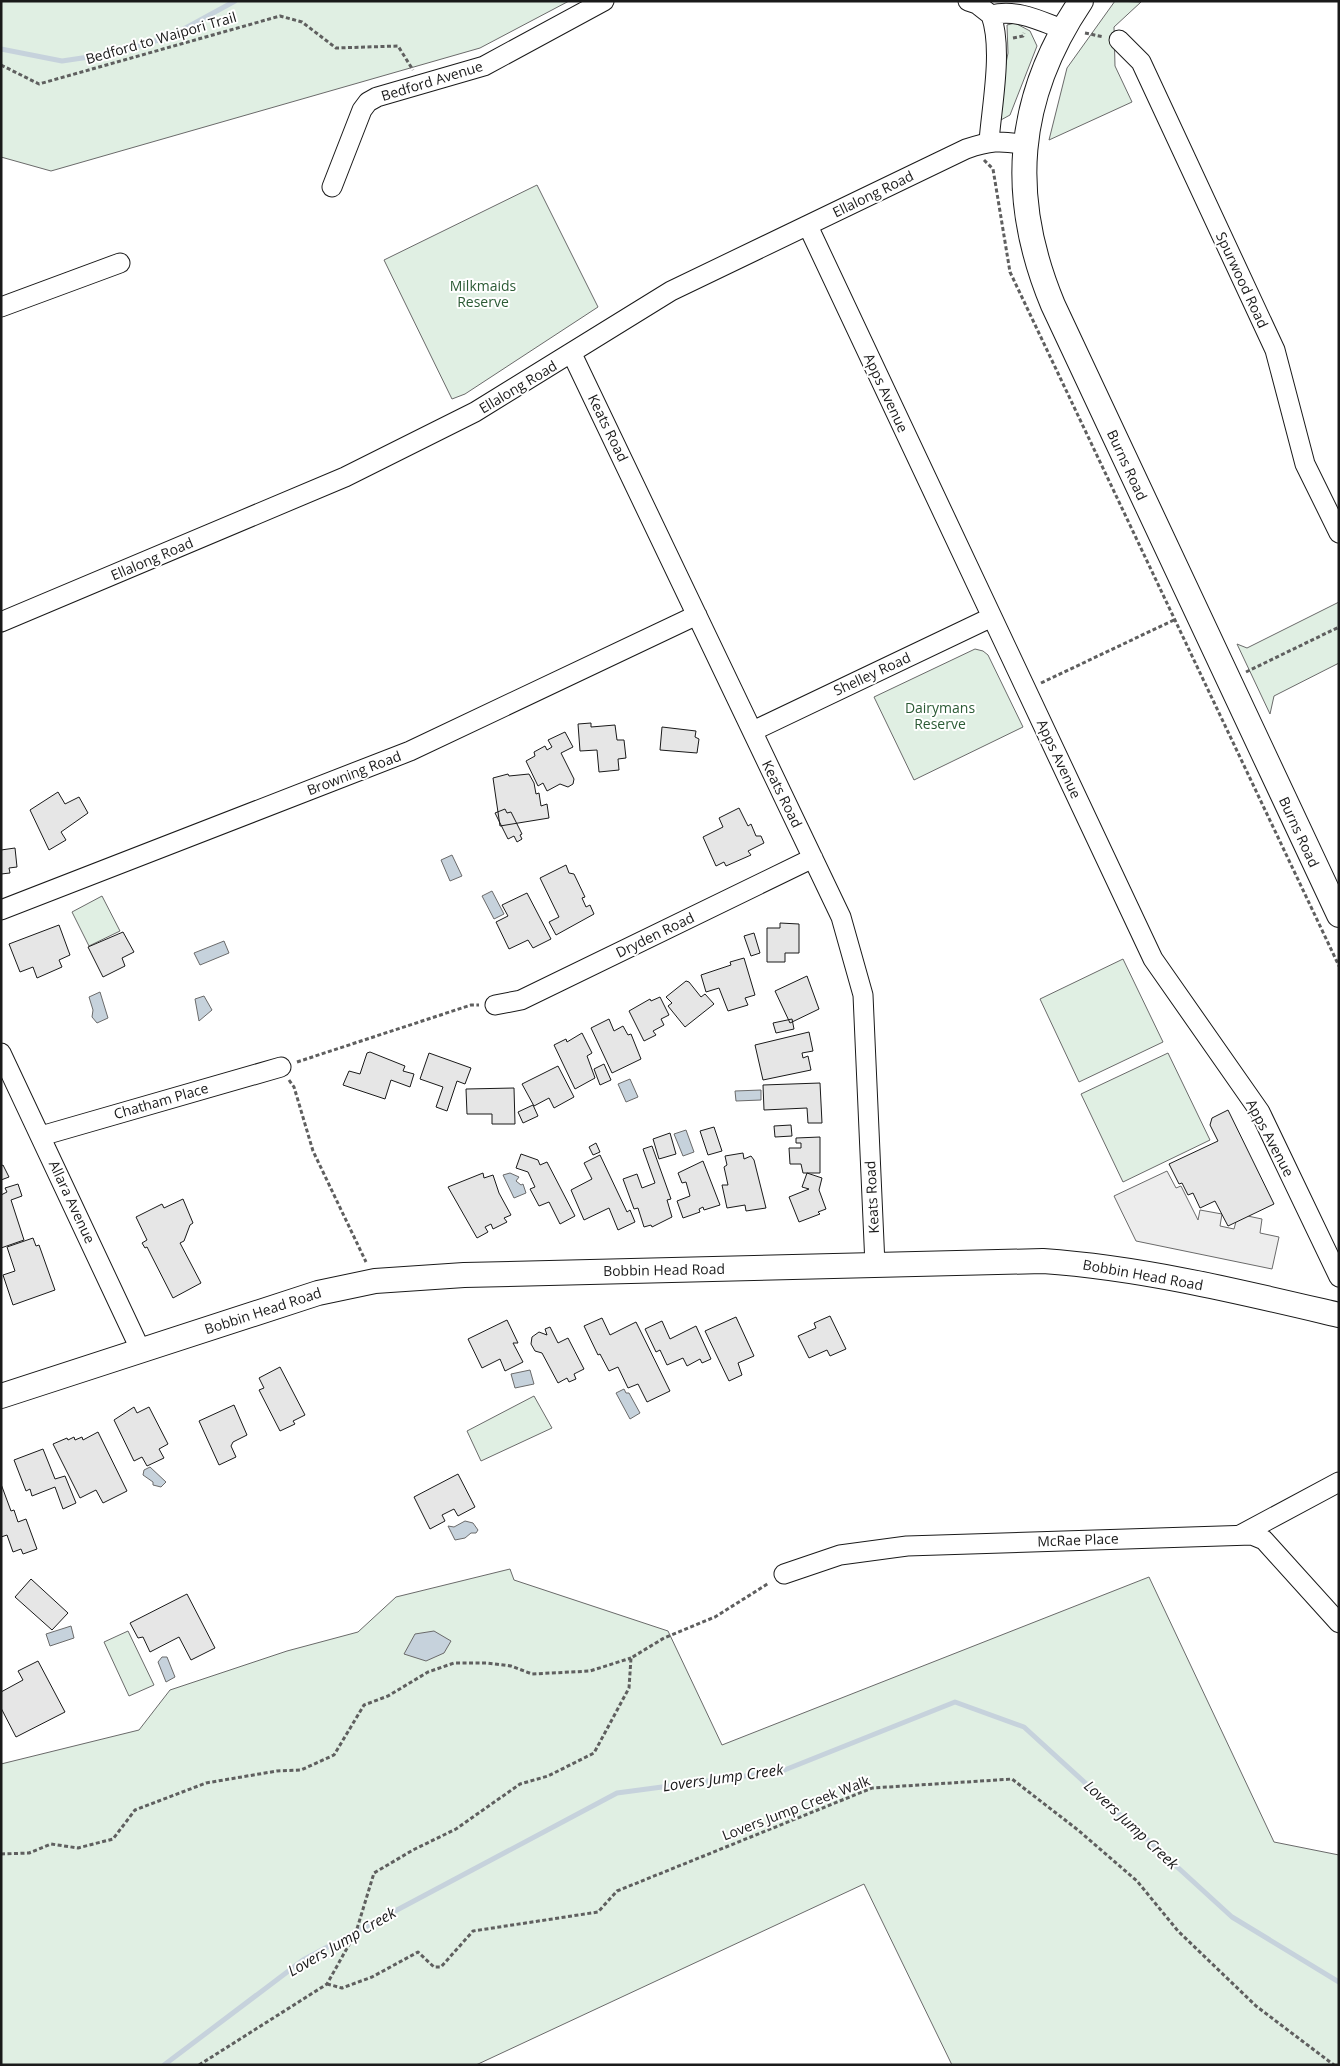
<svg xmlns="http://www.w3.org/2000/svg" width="1340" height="2066" font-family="'Open Sans',sans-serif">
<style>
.green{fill:#e0efe3;stroke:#6a6a6a}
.parking{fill:#ededed;stroke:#6a6a6a}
.water{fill:#c6d2dc;stroke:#6a6a6a}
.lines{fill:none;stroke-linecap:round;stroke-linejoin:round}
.stream{stroke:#c6d2dc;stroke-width:5}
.building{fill:#e6e6e6;stroke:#1a1a1a}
.minor-casing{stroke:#1a1a1a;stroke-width:21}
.major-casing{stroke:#1a1a1a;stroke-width:26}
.path{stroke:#5f5f5f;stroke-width:3;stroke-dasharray:4 2.5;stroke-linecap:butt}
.minor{stroke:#fff;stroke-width:19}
.major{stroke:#fff;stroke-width:24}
.labels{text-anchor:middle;stroke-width:4;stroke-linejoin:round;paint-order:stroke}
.street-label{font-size:14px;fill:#1a1a1a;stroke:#fff}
.park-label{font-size:14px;fill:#2b5a34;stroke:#fff}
.water-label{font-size:15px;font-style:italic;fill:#1a1a1a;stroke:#fff}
</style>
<rect width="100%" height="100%" fill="#fff"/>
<path class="green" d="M1 1H569L480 48 51 171 1 157Z
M1115 1 1141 2 1114 27 1115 66 1132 102 1049 140 1067 68Z
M1015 23 1030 31 1037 46 1010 115 999 121 996 115 1008 53 1007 25Z
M537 185 598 307 465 394 452 399 384 260Z
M1339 602V663L1274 696 1270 714 1237 644 1247 648Z
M975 649 983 651 988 655 1023 727 914 780 874 697Z
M102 896 120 931 89 946 72 912Z
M1123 959 1163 1042 1079 1082 1040 999Z
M1168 1053 1210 1140 1123 1182 1081 1094Z
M534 1396 552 1428 481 1461 467 1431Z
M510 1569 514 1580 668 1631 722 1745 1149 1577 1274 1842 1339 1855V2065H952L864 1884 476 2065H1V1764L139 1730 170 1690 287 1651 358 1632 396 1597Z
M128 1631 154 1685 129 1696 104 1642Z"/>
<path class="parking" d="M1167 1171 1176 1188 1181 1186 1198 1220 1200 1210 1222 1214 1220 1226 1234 1229 1238 1214 1262 1219 1260 1233 1279 1237 1272 1269 1136 1241 1114 1196Z"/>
<path class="water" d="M452 855 462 876 450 881 441 860Z
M492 891 504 914 494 919 482 896Z
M224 941 229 953 200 965 194 953Z
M100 992 108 1018 97 1023 92 1017 93 1010 89 997Z
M204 996 212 1010 199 1021 195 999Z
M630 1079 638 1097 626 1102 618 1084Z
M761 1090V1100L736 1101 735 1091Z
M686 1130 694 1152 683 1156 674 1134Z
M510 1173 519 1177 516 1181 521 1185 523 1184 526 1193 514 1198 503 1175Z
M530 1370 534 1384 515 1388 511 1374Z
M624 1389 626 1393H629L640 1413 630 1419 616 1393Z
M150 1467 166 1482 161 1487 153 1485V1482L143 1475 144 1470Z
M465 1521 473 1523 478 1530 476 1533H471L465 1538 455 1540 448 1526 454 1527Z
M71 1626 74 1638 50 1646 46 1634Z
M434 1631 451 1641 444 1653 426 1661 404 1654 415 1634Z
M162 1657H167L175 1677 166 1682 158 1662Z"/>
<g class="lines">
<path class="stream" d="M1 49 62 61 116 53 171 36 235 1
M164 2065 303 1960 617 1793 782 1771 955 1702 1024 1727 1232 1917 1339 1982"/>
</g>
<path class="building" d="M591 723V727L615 725 617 740H624L626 758 618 759 619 770 599 772 597 750 580 751 578 724Z
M662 727 696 731 695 737 699 739 697 753 660 750Z
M565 732 573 747 561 753 574 779 573 784 568 787 560 784 547 791 543 783 538 786 526 761 535 756 534 752 545 746 547 750 552 747 548 740Z
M508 774 509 776 529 774 534 783 536 794 539 793 541 806 547 804 549 818 500 826 493 778Z
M58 792 65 804 79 797 88 813 61 832 66 840 49 850 30 810Z
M739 808 748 826 751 824 756 836H761L764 843 748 851 751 855 726 866 724 862 716 866 703 837 723 827 719 818Z
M505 809 507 813 511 812 522 834 520 835 522 839 517 842 514 836 508 839 495 813Z
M15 848 17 867 9 868 10 873 1 874V850Z
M566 865 569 873 574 874 585 897 582 898 586 907 590 905 594 914 556 935 549 922 559 917 540 878Z
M527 893 551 939 533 948 528 940 509 949 496 922 508 916 502 905Z
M780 923 799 924V953H785V962H767V928H780Z
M59 925 70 955 59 960 62 967 37 978 33 967 20 972 9 944Z
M123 932 134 952 122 958 125 966 103 977 88 947Z
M754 933 760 953 751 956 744 936Z
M744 958 755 995 745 998 748 1005 728 1011 719 988 706 992 701 975 731 965 730 962Z
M807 976 819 1009 790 1023 775 991Z
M686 981 689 982 701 997 705 994 714 1004 685 1027 668 1006 672 1003 666 997Z
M660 997 669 1015 661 1019 664 1025 653 1031 656 1035 644 1041 629 1011 650 999 651 1001Z
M609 1019 614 1031 623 1026 628 1035 631 1034 641 1059 612 1073 591 1028Z
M792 1019 794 1029 776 1033 773 1023Z
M809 1032 813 1051 802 1053 803 1058 808 1056 811 1070 763 1080 755 1045Z
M582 1033 592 1053 587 1056 595 1078 575 1089 554 1045 566 1039 567 1042Z
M370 1052 405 1066 403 1071 414 1074 410 1087 391 1080 385 1099 343 1085 349 1071 360 1074 367 1053Z
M429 1053 471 1068 465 1084 457 1081 447 1111 436 1107 443 1087 420 1079Z
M604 1064 611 1080 600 1085 594 1069Z
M558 1066 574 1097 554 1108 549 1098 534 1106 522 1084Z
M820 1083 822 1123H808L807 1108 764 1110 763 1085Z
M514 1088 515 1124H492V1114H467L466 1089Z
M533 1105 538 1116 523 1123 518 1112Z
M1228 1110 1274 1204 1228 1226 1215 1201 1200 1208 1193 1193 1188 1195 1182 1183 1179 1184 1169 1164 1218 1141 1210 1125 1212 1118Z
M791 1125 792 1136 775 1137 774 1126Z
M714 1127 722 1151 708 1155 700 1131Z
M670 1133 676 1154 659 1159 653 1139Z
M820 1137V1173H803L801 1164H790L789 1148H801V1143H796V1138Z
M596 1143 600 1152 593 1155 589 1147Z
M652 1146 671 1199 667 1200 672 1217 652 1227 651 1225 644 1227 638 1208 634 1209 623 1179 637 1174 642 1188 655 1183 643 1149Z
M743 1153 744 1159 751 1156 754 1160 766 1208 746 1211 745 1205 727 1208 722 1185H728L724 1167 727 1165 725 1156Z
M521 1154 538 1160 540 1165 547 1162 575 1216 560 1224 549 1202 539 1206 530 1189 535 1187 528 1172 516 1168Z
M600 1155 627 1212 630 1210 635 1222 618 1230 609 1208 584 1220 571 1190 592 1179 584 1163Z
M703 1161 720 1205 704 1210 703 1207 699 1209 700 1212 683 1218 677 1201 690 1196 686 1182 682 1183 678 1173Z
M3 1165 9 1177 1 1180V1166Z
M483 1173 484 1178 493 1175 499 1193 511 1215 504 1218 507 1222 493 1229 491 1224 485 1227 488 1232 477 1238 448 1187Z
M807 1173 822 1178 819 1190 826 1209 818 1212 820 1214 799 1222 789 1197 809 1189 802 1187Z
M18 1184 22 1196 11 1200 24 1240 1 1248V1195L7 1192 5 1188Z
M183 1199 193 1223 190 1225 184 1241 180 1243 201 1283 173 1298 147 1247 145 1248 142 1243 147 1240 136 1217 162 1204 164 1208Z
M33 1238 36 1246 39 1245 55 1290 13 1305 3 1275 15 1271 7 1247Z
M830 1316 846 1349 830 1356 827 1350 809 1358 798 1336 816 1328 814 1323Z
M736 1317 754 1356 738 1363 742 1375 729 1381 705 1331Z
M602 1318 610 1335 636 1322 670 1391 647 1402 638 1384 628 1388 618 1367 609 1371 600 1354 598 1355 584 1326Z
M507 1320 518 1343H513L523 1362 505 1371 500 1359 482 1368 468 1339Z
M662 1321 670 1339 696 1326 711 1359 702 1363 700 1359 687 1366 683 1358 667 1365 660 1350 656 1352 645 1329Z
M550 1327 558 1343 568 1338 584 1369 574 1374 576 1379 569 1382 567 1378 558 1383 542 1353 535 1351 531 1344 532 1337 539 1332 547 1335 545 1329Z
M280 1367 305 1415 293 1421 295 1424 280 1431 259 1390 264 1388 259 1378Z
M234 1405 247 1435 233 1442 231 1446 236 1457 219 1465 199 1421Z
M134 1407 137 1413 149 1407 168 1444 159 1449 164 1458 147 1466 142 1457 134 1461 114 1420Z
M98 1432 127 1491 103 1503 96 1490 80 1498 53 1444 67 1438 68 1440 74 1437 75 1440 82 1437 83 1440Z
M43 1449 55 1479 65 1476 76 1503 63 1509 55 1487 32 1496 30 1489 26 1491 14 1460Z
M458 1474 475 1507 458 1516 454 1509 442 1515 445 1521 430 1529 414 1497Z
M1 1484 11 1511 14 1510 18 1522 26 1519 37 1549 23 1554 21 1549 13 1552 7 1535 1 1537Z
M31 1579 68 1613 52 1630 15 1597Z
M187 1594 215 1648 191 1660 179 1637 150 1652 143 1637 138 1638 130 1623Z
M38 1661 65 1712 16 1737 1 1708V1692L23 1680 18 1671Z"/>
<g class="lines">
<g class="minor-casing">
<path id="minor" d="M968 1 977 4 991 15
M991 15C1017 9 1038 20 1062 29
M1119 40 1141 62 1275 350 1305 464 1339 533
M989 141C992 104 1003 49 991 15
M332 187 362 110 368 102 377 97 484 66 604 1
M808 226 1153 959 1260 1112 1339 1277
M1 307 120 263
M572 354 841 917 863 995 875 1265
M1 622 345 477 475 412 671 291 966 149C989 141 1000 140 1025 145
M753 731 992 617
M1 910 410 751 697 615
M495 1005 521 1000 813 858
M1 1053 141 1351
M41 1136 281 1067
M1240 1535 1339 1482
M784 1574 840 1555 907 1546 1252 1535 1264 1540 1339 1623"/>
</g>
<g class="major-casing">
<path id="major" d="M1081 1C1015 99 1008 197 1053 305L1339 915
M1 1396 318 1293 375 1281 464 1275 1043 1261C1143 1268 1241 1292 1339 1315"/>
</g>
<path class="path" d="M1085 33 1104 37
M1013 38 1023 36 1024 33
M1 65 39 84 280 16 302 22 336 48 398 46 413 70
M984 160 993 169 1010 272 1339 966
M1246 672 1339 627
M1041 683 1176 619
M297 1062 471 1005H479
M289 1080 294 1087 313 1151 366 1262
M1 1854 29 1853 51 1844 78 1848 113 1839 135 1810 206 1783 277 1771 301 1770 334 1755 364 1705 388 1696 428 1672 454 1663H487L511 1666 532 1674 590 1671 631 1658
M327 1984 342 1988 372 1977 418 1952 434 1967H441L473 1931 598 1912 617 1891 872 1788 1012 1779 1078 1830 1137 1881 1178 1931 1256 2006 1334 2065
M199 2065 327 1984 356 1932 374 1873 413 1850 456 1829 520 1784 548 1776 594 1753 629 1688 631 1658 664 1638 715 1617 769 1583"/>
<use href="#minor" class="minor"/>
<use href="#major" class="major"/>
</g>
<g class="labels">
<g class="street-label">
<text transform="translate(161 38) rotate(-16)" y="5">Bedford to Waipori Trail</text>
<text transform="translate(432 81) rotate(-17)" y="5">Bedford Avenue</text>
<text transform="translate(873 194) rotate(-26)" y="5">Ellalong Road</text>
<text transform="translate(1242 280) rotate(65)" y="5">Spurwood Road</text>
<text transform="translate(518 387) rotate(-31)" y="5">Ellalong Road</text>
<text transform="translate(886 393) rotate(65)" y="5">Apps Avenue</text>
<text transform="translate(608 428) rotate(64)" y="5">Keats Road</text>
<text transform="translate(1127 465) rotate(65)" y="5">Burns Road</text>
<text transform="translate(152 559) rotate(-23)" y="5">Ellalong Road</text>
<text transform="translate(872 674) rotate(-25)" y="5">Shelley Road</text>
<text transform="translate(1059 759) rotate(65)" y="5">Apps Avenue</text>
<text transform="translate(354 773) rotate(-21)" y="5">Browning Road</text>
<text transform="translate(782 794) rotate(64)" y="5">Keats Road</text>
<text transform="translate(1299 832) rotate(65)" y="5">Burns Road</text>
<text transform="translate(655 935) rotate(-26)" y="5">Dryden Road</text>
<text transform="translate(161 1101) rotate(-16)" y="5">Chatham Place</text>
<text transform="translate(1270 1138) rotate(62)" y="5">Apps Avenue</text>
<text transform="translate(872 1197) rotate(-93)" y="5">Keats Road</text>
<text transform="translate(72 1202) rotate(65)" y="5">Allara Avenue</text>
<text transform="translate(664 1270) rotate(-1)" y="5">Bobbin Head Road</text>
<text transform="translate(1143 1275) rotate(10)" y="5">Bobbin Head Road</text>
<text transform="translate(263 1311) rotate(-18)" y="5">Bobbin Head Road</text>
<text transform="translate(1078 1540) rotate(-2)" y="5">McRae Place</text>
<text transform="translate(796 1808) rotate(-21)" y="5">Lovers Jump Creek Walk</text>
</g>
<g class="park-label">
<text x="483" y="291">Milkmaids<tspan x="483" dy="16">Reserve</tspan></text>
<text x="940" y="713">Dairymans<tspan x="940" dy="16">Reserve</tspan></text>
</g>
<g class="water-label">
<text transform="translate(723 1778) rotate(-8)" y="5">Lovers Jump Creek</text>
<text transform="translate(1131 1825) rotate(43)" y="5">Lovers Jump Creek</text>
<text transform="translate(342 1942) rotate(-30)" y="5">Lovers Jump Creek</text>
</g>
</g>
<rect width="1340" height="2066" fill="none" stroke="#1a1a1a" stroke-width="5"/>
</svg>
